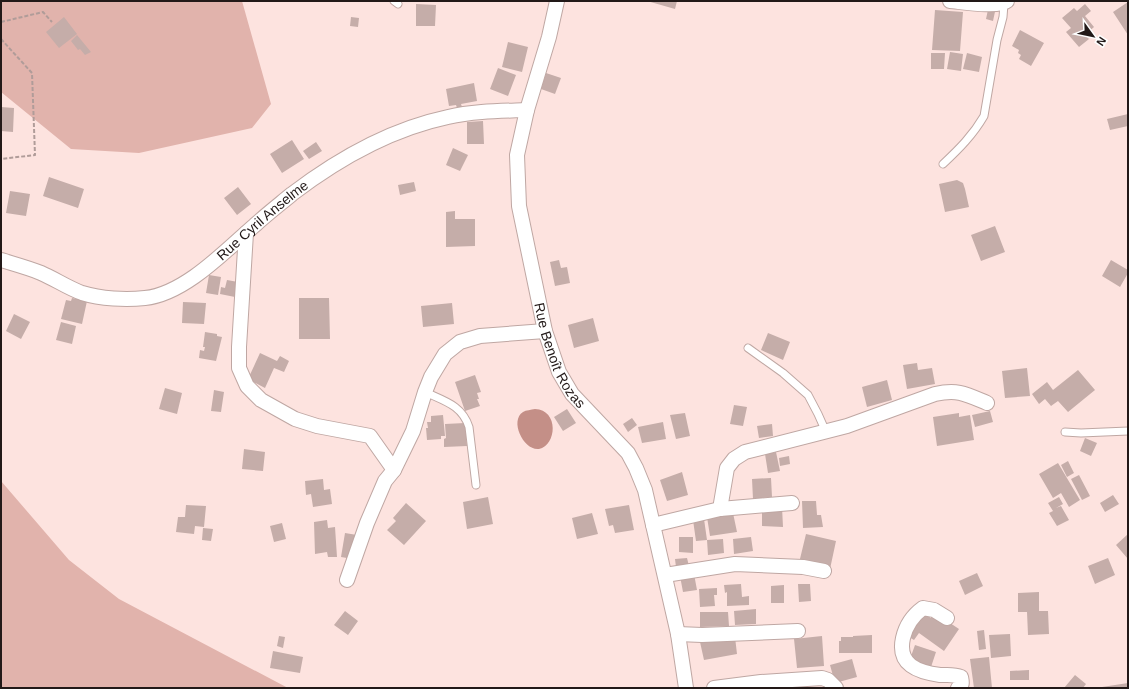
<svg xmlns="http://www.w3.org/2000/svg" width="1129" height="689" font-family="Helvetica,sans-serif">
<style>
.green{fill:#e1b3ac}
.water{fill:#c48f87}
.building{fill:#c5ada9}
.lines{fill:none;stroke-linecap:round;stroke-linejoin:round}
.service-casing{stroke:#bfa7a3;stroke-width:9}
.minor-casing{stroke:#bfa7a3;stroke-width:16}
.path{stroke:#b09c99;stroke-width:2;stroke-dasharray:4 2;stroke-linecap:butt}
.service{stroke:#fff;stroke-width:7}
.minor{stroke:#fff;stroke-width:14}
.labels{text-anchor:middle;stroke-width:3.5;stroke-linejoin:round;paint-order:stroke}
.street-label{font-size:14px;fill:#221918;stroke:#fff}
</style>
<rect width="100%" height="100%" fill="#fde3df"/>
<path class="green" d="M1 1H242L271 104 252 128 139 153 71 149 1 92Z
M1 481 69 560 119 599 288 688H1Z"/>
<path class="water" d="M535 409C559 410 557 445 539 449 524 451 509 421 523 412 526 410 531 410 535 409Z"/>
<path class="building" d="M647 1H677L675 9Z
M1128 2V35L1113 12Z
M416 4 436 5 435 26H416Z
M1085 4 1091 11 1085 16 1094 27 1085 35 1089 39 1079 47 1066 32 1071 28 1062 18 1074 8 1077 11Z
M989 5 996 7 993 21 986 19Z
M935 10 963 12 960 51 932 50Z
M64 17 77 34 59 48 46 32Z
M351 17 359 18 358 27 350 26Z
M1020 30 1044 43 1031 66 1019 59 1021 55 1018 53 1019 50 1012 46Z
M77 35 91 52 85 55 80 49 78 50 71 41Z
M508 42 528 47 522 72 502 67Z
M950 52 963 54 961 71 947 69Z
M931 53H945L944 69H931Z
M967 53 982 57 979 72 963 69Z
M498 68 516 75 508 96 490 89Z
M546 73 561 78 555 94 541 89Z
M474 83 477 101 461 104 462 107 457 108 456 105 449 106 446 89Z
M1 107 14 108 13 132 1 131Z
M1128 114V126L1110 130 1107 119Z
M483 121 484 144H467V122Z
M292 140 304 159 282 173 270 154Z
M316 142 322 151 309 159 303 151Z
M453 148 468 155 460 171 446 165Z
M49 177 84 189 78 208 43 196Z
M957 180 963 183 965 189 969 207 945 212 939 184Z
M414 182 416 191 400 195 398 185Z
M238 187 251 204 237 215 224 198Z
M10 191 30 194 26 216 6 213Z
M455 211V219H475V246L446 247V212Z
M995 226 1005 252 981 261 971 235Z
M559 260 561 268 567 267 570 283 555 286 550 262Z
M1111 260 1128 270V273L1120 287 1102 276Z
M209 275 221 277 218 295 206 293Z
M227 280 238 282 235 297 220 294 221 287 225 288Z
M72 298 87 301 82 324 61 319 66 300 71 301Z
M299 298H329L330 339H299Z
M183 302 206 303 204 324 182 323Z
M452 303 454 324 423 327 421 306Z
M14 314 30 322 21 339 6 331Z
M593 318 599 341 574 348 568 325Z
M61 322 76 326 72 344 56 340Z
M205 332 217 334V336L222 337 216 361 199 358 200 350 204 351 205 347H203Z
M768 333 790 342 783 360 761 350Z
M260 353 277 361 280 356 289 361 284 372 274 368 265 388 248 379Z
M917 363 918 370 932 368 935 384 907 389 903 365Z
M1027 368 1030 396 1005 398 1002 371Z
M1078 370 1095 390 1068 412 1058 401 1051 406 1045 399 1039 404 1032 394 1047 382 1053 390Z
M475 375 481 392 477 393 479 399H477L480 406 465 411 455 382Z
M887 380 892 400 867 407 862 387Z
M165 388 182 393 177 414 159 409Z
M214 390 224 392 221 412 211 411Z
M734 405 747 407 743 426 730 424Z
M567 409 576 423 563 431 554 417Z
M990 411 993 422 975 427 972 415Z
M685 413 690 436 676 439 670 415Z
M959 413V417L970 415 974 440 937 446 933 417Z
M443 415 445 436H441V439L427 440 426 428H428L427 422H431V416Z
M632 418 637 425 628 432 623 424Z
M663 422 666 439 642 443 638 427Z
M465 423 467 446 444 447V439L446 438 445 424Z
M772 424 773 436 759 438 757 426Z
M1085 438 1097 443 1091 456 1080 451Z
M244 449 265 452 263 471 242 469Z
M776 452 780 471 768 473 765 454Z
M789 456 790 464 780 466 779 458Z
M1068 461 1074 473 1067 477 1061 465Z
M1058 463 1080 500 1069 507 1061 493 1053 498 1039 474Z
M682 472 688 495 667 501 660 480Z
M1079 475 1090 496 1082 500 1071 479Z
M771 478 772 497 753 499 752 479Z
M323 479 324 490 330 489 332 504 313 507 311 494 306 495 305 481Z
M1113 495 1119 504 1105 512 1100 503Z
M488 497 493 524 467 529 463 502Z
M1059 497 1063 504 1056 508 1061 506 1069 520 1057 526 1049 513 1053 511 1048 503Z
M802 501H816L817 515H821L823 527 803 528Z
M406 503 426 521 404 545 387 530 396 521 393 518Z
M186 505 206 506 204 527 195 526 194 534 176 532 178 517H185Z
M629 505 634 530 615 533 613 525 609 526 605 509Z
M762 507H782L783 527 762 526Z
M592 513 598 534 577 539 572 518Z
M733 513 737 532 710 536 707 517Z
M704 519 707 540 696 541 693 520Z
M327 520 328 528 335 527 337 557H328L327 552 315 554 314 522Z
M282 523 286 539 274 542 270 526Z
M203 528 213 529 211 541 202 540Z
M345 533 357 535 353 559 341 557Z
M806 534 836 541 830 569 799 563Z
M1128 534V559L1116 545Z
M679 537H693V553L679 552Z
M751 537 753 551 734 554 733 539Z
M723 539 724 553 708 555 707 540Z
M687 558 689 566 676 567 675 559Z
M1108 558 1115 575 1095 584 1088 566Z
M977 573 983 586 965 595 959 581Z
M694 574 697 590 683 592 680 576Z
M741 584 742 597 749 596V605L727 606V592L725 593 724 585Z
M798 584H810L811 601 799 602Z
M784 585V603H771V586Z
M717 588V595H714L715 606 700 607 699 589Z
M1039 592V611H1048L1049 634 1028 635 1027 612H1018V593Z
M756 609V624L735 625 734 611Z
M345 611 358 621 348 635 334 625Z
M700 612H728L729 626 700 627Z
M922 612 931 618 932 616 948 626 950 623 959 629 944 651 919 633 914 640 906 635Z
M984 630 986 649 979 650 977 631Z
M1010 634 1011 656 991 658 989 635Z
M872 635V653H839V641H841V637H853V636Z
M279 636 285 637 283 648 277 646Z
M822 636 824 666 797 668 794 639Z
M735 637 737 654 704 660 700 642Z
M915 645 936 652 931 667 910 659Z
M273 651 303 657 300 673 270 668Z
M989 657 992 688H974L970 659Z
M852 659 857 677 835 683 830 665Z
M1029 670V680H1010V671Z
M1075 675 1086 684 1083 688H1064Z
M1128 683V688H1103L1102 687Z"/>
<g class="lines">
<g class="service-casing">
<path id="service" d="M394 1 398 4
M943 164C959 149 973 135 984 116L997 40 1003 17 1004 4
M748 348 783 373 808 395 818 414 826 432
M425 392C444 401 462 405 469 427L476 485
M1065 432 1081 433 1128 431"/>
</g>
<g class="minor-casing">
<g id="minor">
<path id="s1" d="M557 1 549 37 527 110 517 155 519 206 545 331 559 372 572 394 628 453 636 468 645 490 678 634 686 688"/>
<path d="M950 1C962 2 999 8 1007 1"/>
<path d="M246 233 239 347V368L247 386 261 400 295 419 317 426 370 436 394 470"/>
<path id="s2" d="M1 260C14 264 29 268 41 273 55 279 68 288 82 293 101 299 126 300 145 298 185 294 226 250 255 225 267 214 280 204 292 194 338 159 391 129 448 117 474 111 500 111 527 110"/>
<path d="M720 509 727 468 734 459 745 452 847 426 935 394C958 389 966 394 987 403"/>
<path d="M653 525 720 509 792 503"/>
<path d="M665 575 735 564 803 567 824 571"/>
<path d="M347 580 367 523 385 481 394 470 413 431 425 392 431 377 445 354 460 342 480 336 545 331"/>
<path d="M947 618 934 610 923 608C912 616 906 625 903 638 897 665 918 672 940 675 948 675 954 674 961 677 962 682 963 685 958 688"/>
<path d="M678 634 702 635 798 631"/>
<path d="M714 688 761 682 822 678 828 680 836 688"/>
</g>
</g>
<path class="path" d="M1 22 43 12 52 22
M1 39 32 73 35 155 1 159"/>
<use href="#service" class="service"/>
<use href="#minor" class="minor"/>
</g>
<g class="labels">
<g class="street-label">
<text dy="5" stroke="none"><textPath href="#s2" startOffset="294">Rue Cyril Anselme</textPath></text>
<text dy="5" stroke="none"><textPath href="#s1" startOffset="366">Rue Benoît Rozas</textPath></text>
</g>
</g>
<rect width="1129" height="689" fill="none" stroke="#221918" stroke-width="4"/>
<g transform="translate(1093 36) rotate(123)" stroke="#ffffff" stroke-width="3" paint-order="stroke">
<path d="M0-3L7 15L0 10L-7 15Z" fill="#221918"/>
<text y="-6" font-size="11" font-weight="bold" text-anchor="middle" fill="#221918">N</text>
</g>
</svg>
